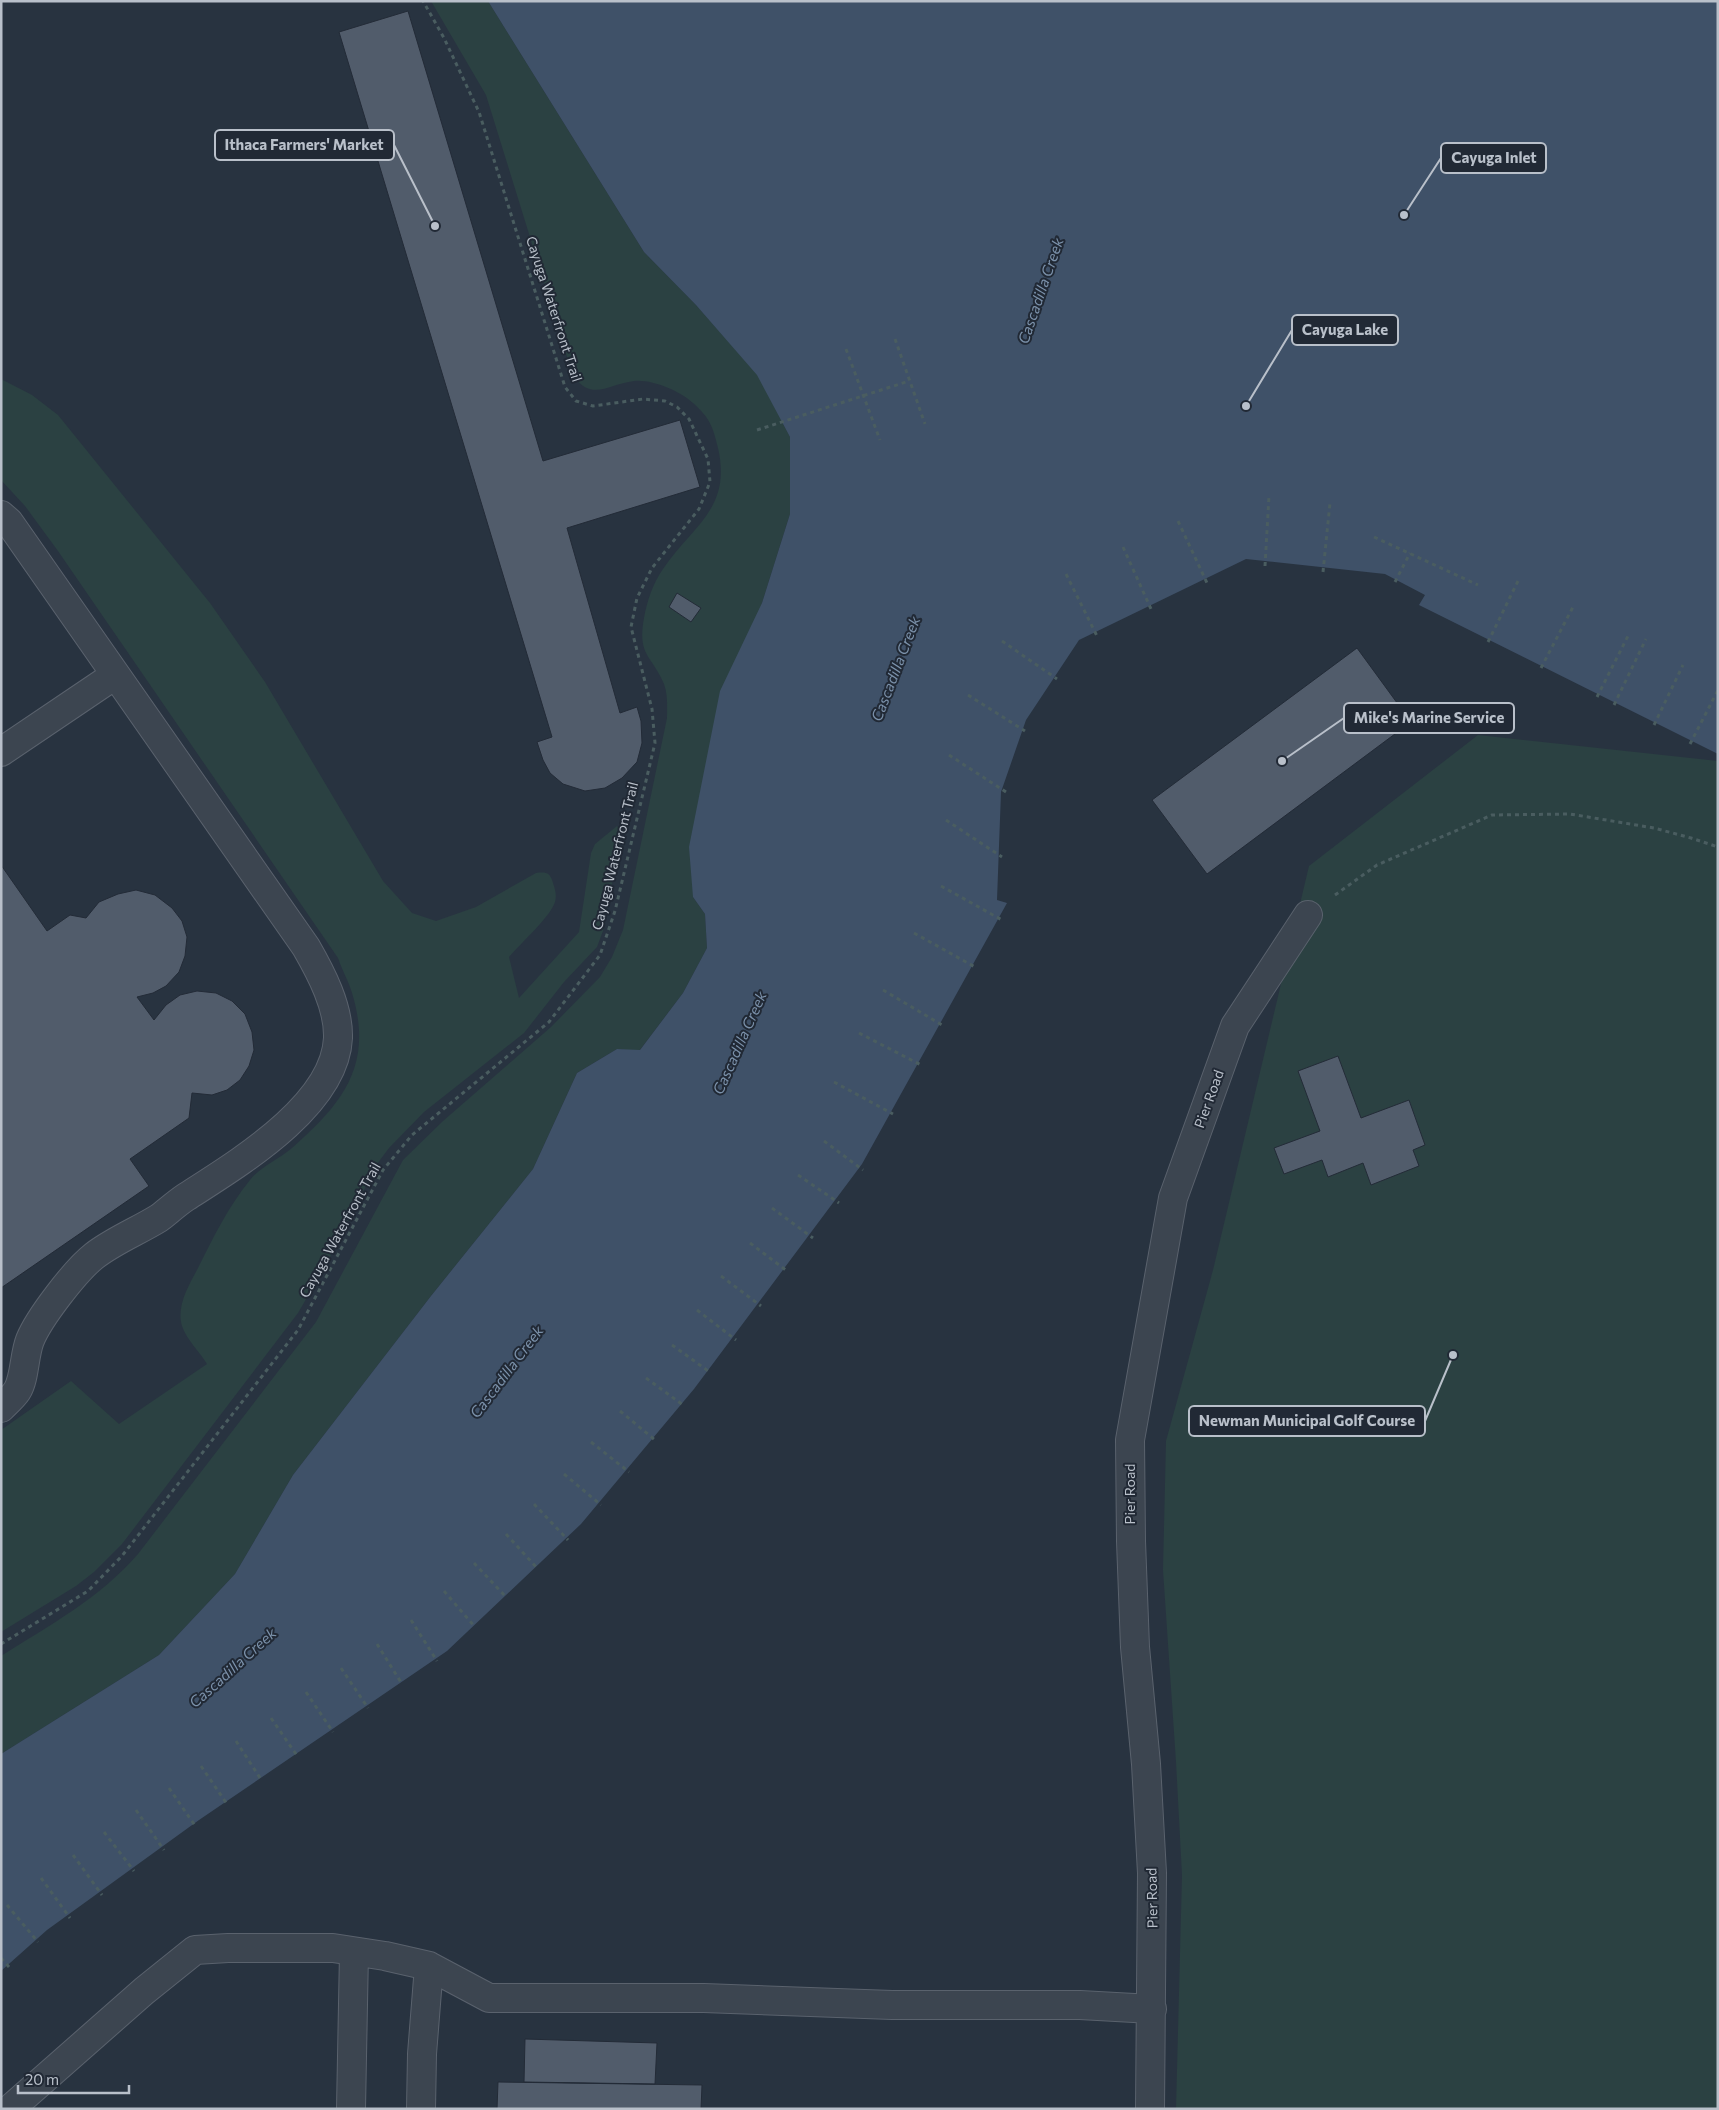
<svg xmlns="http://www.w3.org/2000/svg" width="1719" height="2110" font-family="Commissioner,sans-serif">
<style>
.green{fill:#2b4142}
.water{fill:#3f5168}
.building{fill:#515c6b;stroke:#232b37}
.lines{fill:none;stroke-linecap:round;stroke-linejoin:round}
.minor-casing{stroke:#5a626d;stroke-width:30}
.path{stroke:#4a5d60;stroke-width:3;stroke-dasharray:4 4;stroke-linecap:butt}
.minor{stroke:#3c4550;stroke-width:28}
.labels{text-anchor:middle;stroke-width:4;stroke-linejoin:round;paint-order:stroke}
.street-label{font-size:14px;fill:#b9c0ca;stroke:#212935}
.water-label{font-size:15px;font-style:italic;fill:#7b91aa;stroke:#212935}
.leader{fill:none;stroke:#b9c0ca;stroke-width:2}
.callout-dot{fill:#b9c0ca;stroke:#212935;stroke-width:2}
.callout{fill:#212935;stroke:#b9c0ca;stroke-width:2}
.callout-label{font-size:15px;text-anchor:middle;font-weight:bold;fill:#b9c0ca}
</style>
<rect width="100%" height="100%" fill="#283340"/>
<path class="green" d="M431 1H488L644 252 696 305 758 375 790 437V514L762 603 693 897 705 914 707 948 683 993 639 1051 617 1049 577 1073 533 1169 431 1296 293 1475 235 1574 159 1655 1 1754V1656C50 1625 100 1598 138 1554L316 1322 403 1160 443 1121 551 1027 600 977 612 957 623 930 667 718C667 707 668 695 664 684 652 655 637 656 644 618 647 601 653 583 663 569 692 526 732 509 718 448 713 427 710 418 693 403 680 391 652 379 634 381 608 384 593 402 573 376L486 95Z
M1 379 32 395 58 415 210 603 265 682 383 881 412 913 436 921 476 907 536 873C546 872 550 872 553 883 555 889 557 895 555 902 551 916 520 944 509 957L519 998 579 932 591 853 595 844 617 826 622 833 603 931 597 947 564 982 524 1033 424 1112 389 1148 377 1164 327 1263 298 1313 122 1544 94 1572 76 1586 1 1632V1430L71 1381 119 1424 207 1364C200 1352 186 1339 182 1326 176 1306 189 1285 198 1268 213 1238 228 1207 250 1180 260 1167 279 1159 292 1148 343 1103 374 1065 352 993 349 982 342 970 338 958L58 551 25 506 1 480Z
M1478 735 1718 761V2109H1176L1182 1875 1176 1762 1163 1570 1166 1441 1213 1270 1309 866Z"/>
<path class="water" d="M488 1H1718V754L1419 605 1425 595 1385 574 1246 559 1079 640 1026 720 1001 792 997 900 1007 903 862 1164 694 1389 581 1524 447 1651 199 1820 47 1930 1 1971V1754L159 1655 235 1574 293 1475 431 1296 533 1169 577 1073 617 1049 640 1050 683 993 707 948 705 914 693 897 689 847 720 691 762 603 790 514V437L757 375 696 305 644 252Z"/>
<path class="building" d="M408 11 543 461 680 420 700 487 567 528 620 713 637 707 641 721 642 743 637 762 622 778 605 788 585 791 563 784 550 773 543 760 537 742 552 737 339 32Z
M677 593 701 608 691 622 669 607Z
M1357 648 1411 722 1207 874 1152 800Z
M1 865 47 931 70 915 86 918 99 902 118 894 136 890 155 895 172 908 182 921 187 937 185 956 179 972 166 986 153 993 137 997 154 1020 166 1005 180 995 197 991 216 993 232 1001 245 1014 252 1032 254 1050 249 1066 240 1080 227 1090 212 1095 192 1093 189 1118 130 1159 149 1186 1 1288Z
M1338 1056 1361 1118 1409 1100 1425 1145 1413 1150 1419 1166 1371 1185 1363 1163 1328 1177 1322 1160 1284 1174 1274 1148 1320 1131 1298 1071Z
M525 2039 657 2043 655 2084 524 2082Z
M498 2082 702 2085 701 2109H497Z"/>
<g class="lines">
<g class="minor-casing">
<path id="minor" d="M1 515 9 522 306 947C321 973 339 1007 338 1038 335 1106 237 1164 186 1197 177 1203 168 1211 159 1218 138 1231 113 1241 94 1256 75 1271 39 1318 30 1340 24 1355 25 1378 17 1391 13 1397 6 1403 1 1408
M1 752 115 675
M10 2109 144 1991 195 1950 228 1948H333L385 1956 429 1966 489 1998H704L892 2005H1080L1152 2009
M351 2109 354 1952
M421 2109 422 2054 429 1966
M1150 2109 1152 1873 1146 1764 1135 1647 1131 1541 1130 1440 1173 1198 1235 1026 1308 915"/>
</g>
<path class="path" d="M895 339 925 424
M846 349 880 440
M757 430 909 381
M1178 521 1207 583
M1374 537 1478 585
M1123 547 1151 609
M1265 566 1269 496
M1323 572 1330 503
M1066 574 1097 636
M1395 582 1410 553
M1002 641 1057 679
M1488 642 1519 579
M1541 668 1573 607
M968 695 1025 731
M1597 697 1629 634
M1614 705 1646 639
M1654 725 1683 665
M1690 744 1718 690
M949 755 1006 792
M946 820 1002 857
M941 886 1002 920
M1335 895 1377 865 1492 815 1570 814 1654 828 1691 838 1718 847
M914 933 975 967
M883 990 942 1025
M859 1033 921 1065
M834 1082 893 1114
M824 1141 863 1170
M798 1175 839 1203
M772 1208 813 1238
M750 1243 787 1271
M721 1276 761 1306
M697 1310 736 1340
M672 1345 711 1373
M646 1378 683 1405
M620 1411 655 1440
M591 1442 629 1472
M564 1474 601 1505
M534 1504 568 1540
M506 1534 537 1568
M474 1563 506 1597
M444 1591 475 1627
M411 1620 437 1661
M1 1644 88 1591 122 1556 298 1330 383 1170 412 1135 549 1022 600 955 615 911 655 743 652 709 631 627 637 598 652 568 699 509 710 482 708 459 689 419 677 407 665 401 643 399 593 406 576 401 565 387 479 112 444 38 423 1
M377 1644 402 1684
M341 1668 368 1708
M306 1692 333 1732
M271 1718 298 1757
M236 1741 262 1781
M201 1766 227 1804
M169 1788 196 1827
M136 1810 164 1850
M104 1832 134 1871
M73 1855 102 1895
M41 1878 70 1918
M7 1905 38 1942
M1 1958 10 1968"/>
<use href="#minor" class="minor"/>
</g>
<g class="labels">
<g class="street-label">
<text transform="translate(554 309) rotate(72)" y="5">Cayuga Waterfront Trail</text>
<text transform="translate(615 856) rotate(-76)" y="5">Cayuga Waterfront Trail</text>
<text transform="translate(1209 1099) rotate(-70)" y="5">Pier Road</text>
<text transform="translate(340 1230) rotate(-61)" y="5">Cayuga Waterfront Trail</text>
<text transform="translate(1130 1494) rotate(-90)" y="5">Pier Road</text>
<text transform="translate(1152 1898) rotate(-91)" y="5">Pier Road</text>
</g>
<g class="water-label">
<text transform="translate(1041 291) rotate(-71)" y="5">Cascadilla Creek</text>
<text transform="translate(896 669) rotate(-69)" y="5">Cascadilla Creek</text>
<text transform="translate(740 1043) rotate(-66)" y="5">Cascadilla Creek</text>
<text transform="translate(507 1372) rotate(-53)" y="5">Cascadilla Creek</text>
<text transform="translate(233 1668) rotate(-42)" y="5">Cascadilla Creek</text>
</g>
</g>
<path class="leader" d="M435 226L394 145M1404 215L1441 158M1246 406L1292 330M1282 761L1344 718M1453 1355L1425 1421"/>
<g class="callout-dot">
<circle cx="435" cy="226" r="5"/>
<circle cx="1404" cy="215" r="5"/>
<circle cx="1246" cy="406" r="5"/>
<circle cx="1282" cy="761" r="5"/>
<circle cx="1453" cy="1355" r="5"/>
</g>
<g class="callout">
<rect x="215" y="130" width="179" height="30" rx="5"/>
<rect x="1441" y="143" width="105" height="30" rx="5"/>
<rect x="1292" y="315" width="106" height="30" rx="5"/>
<rect x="1344" y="703" width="170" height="30" rx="5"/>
<rect x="1189" y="1406" width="236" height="30" rx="5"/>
</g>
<g class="callout-label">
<text x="304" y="150">Ithaca Farmers' Market</text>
<text x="1494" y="163">Cayuga Inlet</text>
<text x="1345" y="335">Cayuga Lake</text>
<text x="1429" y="723">Mike's Marine Service</text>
<text x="1307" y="1426">Newman Municipal Golf Course</text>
</g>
<rect width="1719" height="2110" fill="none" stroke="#b9c0ca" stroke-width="5"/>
<path d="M18 2085v8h111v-8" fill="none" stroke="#b9c0ca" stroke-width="2.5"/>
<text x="25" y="2085" font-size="15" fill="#b9c0ca" stroke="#212935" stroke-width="4" paint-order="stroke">20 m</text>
</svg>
